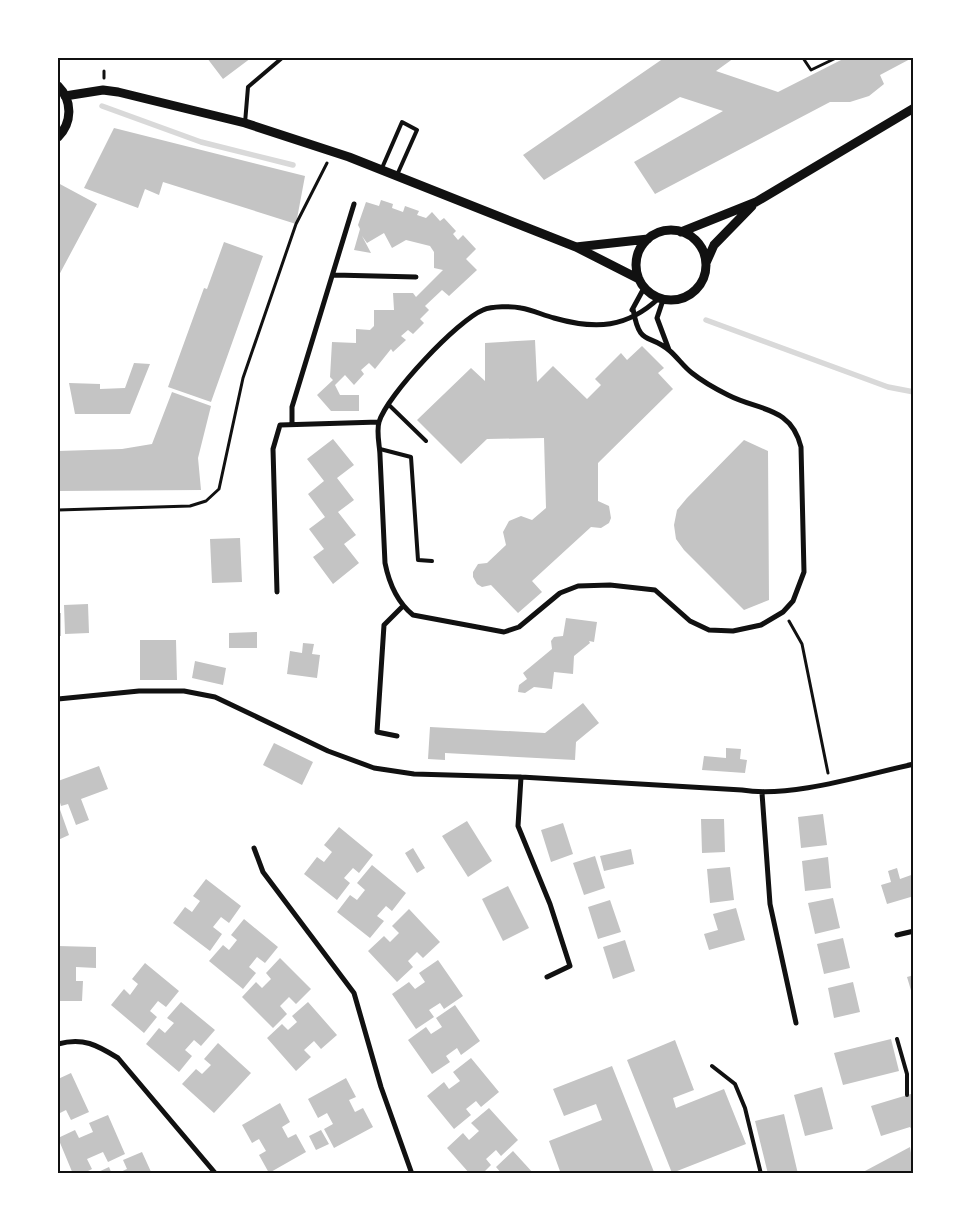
<svg xmlns="http://www.w3.org/2000/svg" width="971" height="1231" font-family="Signika,sans-serif">
<style>
.lines{fill:none;stroke-linecap:round;stroke-linejoin:round}
.stream{stroke:#d9d9d9;stroke-width:5.5}
.building{fill:#c4c4c4}
.path{stroke:#111;stroke-width:3}
.service{stroke:#111;stroke-width:4}
.minor{stroke:#111;stroke-width:5}
.tertiary{stroke:#111;stroke-width:9}
.neatline{fill:none;stroke:#111;stroke-width:2}
</style>
<rect width="100%" height="100%" fill="#fff"/>
<g class="lines">
<path class="stream" d="M102 106 201 142 293 165
M706 320 888 387 914 392"/>
</g>
<path class="building" d="M207 58H251L223 79Z
M664 58H734L716 71 778 92 845 58H912L880 75 884 84 869 96 850 102H830L655 194 634 162 723 111 680 97 544 180 523 155Z
M114 128 305 176 296 224 163 182 159 195 145 189 138 208 84 188Z
M58 183 97 204 58 277Z
M381 200 393 204 392 208 403 212 405 206 419 211 417 215 426 218 432 212 440 221 444 218 456 231 453 234 458 240 463 235 476 249 466 259 477 270 449 296 442 290 425 306 429 310 420 319 424 323 413 334 408 330 401 336 406 340 393 352 391 349 375 369 369 363 361 370 364 374 354 385 345 375 335 385 340 395H359V411H331L317 395 333 380 330 377 332 342 356 343V329L370 330 374 326V310H394L393 293H413L416 297 443 270 434 268V252L430 246 406 240 392 248 384 233 367 243 362 236 371 253 354 250 360 229 358 225 366 202 379 206Z
M224 242 263 256 211 402 168 387 204 288 207 289Z
M535 340 537 382 553 366 587 399 601 385 595 379 621 353 627 360 642 346 664 368 658 373 673 389 598 463V501L609 506 611 518 609 523 601 528 591 527 532 581 542 592 518 613 491 585 482 587 477 584 473 577V572L478 564 487 563 506 545 503 532 509 521 521 516 532 520 546 508 544 438 487 439 461 464 417 420 471 368 485 381V343Z
M134 363 150 364 130 414H75L69 383 100 384V389L125 388Z
M172 392 211 406 198 458 201 490 58 491V451L122 449 152 444Z
M333 439 354 465 337 478 354 500 338 512 356 535 344 544 359 563 333 584 313 557 324 549 309 529 325 517 308 494 324 481 307 459Z
M744 440 768 451 769 600 744 610 684 550 676 539 674 525 677 510 687 498Z
M240 538 242 582 212 583 210 539Z
M88 604 89 633 65 634 64 605Z
M58 613H61V636H58Z
M566 618 597 622 594 642 589 641 590 643 574 656 573 674 554 672 552 689 534 687 525 693 518 692 519 685 527 679 523 673 552 649 551 641 554 637 563 636Z
M257 632V648H229V633Z
M140 640H176L177 680H140Z
M303 643 314 644 312 654 320 655 317 678 287 674 290 651 302 653Z
M195 661 226 668 223 685 192 678Z
M583 703 599 723 576 742 575 760 445 753V760L428 759 430 727 545 733Z
M274 743 313 762 302 785 263 765Z
M726 748 741 749 740 759 747 760 745 773 702 770 704 756 726 758Z
M99 766 108 789 81 799 89 820 76 825 68 804 61 806 58 796V781Z
M58 804 69 835 58 840Z
M823 814 827 845 801 848 798 817Z
M701 819H724L725 852 702 853Z
M467 821 492 861 468 877 442 836Z
M563 823 573 854 551 862 541 830Z
M339 827 373 855 359 873 353 868 344 878 350 883 337 900 304 874 317 857 324 862 332 852 324 845Z
M413 848 425 868 417 873 405 853Z
M631 849 634 864 604 871 600 856Z
M595 856 605 888 584 895 573 863Z
M828 857 831 888 805 891 802 861Z
M372 865 406 893 392 911 386 906 377 916 384 921 370 938 337 912 350 895 357 900 365 890 357 883Z
M730 867 734 900 710 903 707 869Z
M897 868 900 879 914 874V896L887 904 881 885 891 882 888 871Z
M206 879 241 906 229 923 221 917 213 927 222 934 210 951 173 923 185 907 192 912 200 901 193 896Z
M508 886 529 928 503 941 482 899Z
M833 898 840 928 815 934 808 903Z
M610 900 621 932 598 939 588 907Z
M736 908 745 940 709 950 704 934 718 930 713 914Z
M409 909 440 942 423 958 417 952 408 961 413 967 397 982 368 951 384 936 390 942 399 933 392 926Z
M244 919 278 947 265 963 257 957 249 967 256 973 243 989 209 961 223 945 229 950 237 940 231 935Z
M843 938 850 968 824 974 817 944Z
M625 940 635 971 613 979 603 947Z
M58 946 96 947V968L76 967V981H83L82 1001H58Z
M280 958 311 989 296 1004 289 997 280 1006 287 1014 273 1028 242 997 256 982 262 988 271 979 266 973Z
M438 960 463 996 444 1009 440 1003 429 1010 434 1017 416 1029 392 994 409 982 415 989 425 982 419 973Z
M145 963 179 991 166 1007 158 1001 150 1011 157 1017 144 1033 111 1005 124 989 130 995 138 984 132 979Z
M914 975V997H913L907 977Z
M853 982 860 1012 834 1018 828 988Z
M181 1002 215 1030 201 1046 194 1040 185 1050 192 1056 179 1072 146 1044 159 1028 165 1033 174 1023 167 1018Z
M308 1002 337 1035 321 1049 314 1041 304 1050 311 1057 296 1071 267 1038 282 1024 288 1030 297 1022 292 1016Z
M455 1005 480 1041 461 1055 457 1048 446 1056 450 1062 432 1074 408 1040 426 1027 431 1034 442 1027 436 1018Z
M891 1039 899 1071 843 1085 834 1053Z
M675 1040 694 1090 673 1098 676 1108 724 1089 746 1144 672 1173 627 1060Z
M218 1043 251 1073 214 1113 182 1084 196 1069 202 1074 211 1065 204 1059Z
M471 1058 499 1092 481 1107 476 1101 466 1109 471 1115 454 1129 427 1096 444 1082 449 1089 460 1081 453 1072Z
M612 1066 654 1172 561 1174 549 1141 602 1120 596 1104 564 1116 553 1089Z
M71 1073 89 1112 71 1120 66 1110 58 1114V1079Z
M346 1078 356 1097 349 1100 355 1112 363 1108 373 1127 334 1148 324 1129 333 1124 327 1113 318 1118 308 1099Z
M822 1087 833 1129 805 1136 794 1095Z
M914 1093V1133L910 1127 881 1136 871 1106Z
M280 1103 290 1122 282 1127 288 1138 296 1134 306 1152 269 1173 259 1155 266 1151 259 1139 252 1143 242 1125Z
M489 1108 518 1140 501 1156 496 1150 486 1159 491 1165 482 1174H470L447 1148 463 1133 469 1140 479 1131 471 1123Z
M784 1114 798 1174H768L755 1121Z
M108 1115 125 1154 108 1162 103 1152 87 1159 92 1169 82 1174H73L58 1138 75 1130 79 1138 93 1132 89 1123Z
M321 1130 329 1144 316 1150 309 1136Z
M910 1147 914 1171 908 1174H866L865 1171Z
M513 1151 534 1174H502L496 1167Z
M142 1152 152 1174H116L127 1169 123 1160Z
M109 1167 112 1174H94Z"/>
<g class="lines">
<path class="path" d="M803 58 811 70 836 58
M104 71V78
M58 510 190 506 206 501 219 489 243 378 296 224 327 163
M789 621 802 644 828 773"/>
<path class="service" d="M245 123 248 87 282 58
M382 168 402 122 417 130 397 175
M389 405 426 441
M380 449 411 457 418 560 432 561
M897 1039 907 1074V1095
M712 1066 735 1084 745 1108 761 1174"/>
<path class="minor" d="M334 275 416 277
M663 300 657 318 669 350
M633 309C640 348 648 332 670 351 678 358 684 367 692 373 702 381 716 389 728 395 759 411 791 406 801 447L804 572 793 601 783 612 761 625 733 631 709 630 690 621 655 590 610 585 578 586 560 593 519 627 504 632 413 615C397 602 389 583 385 563 383 527 382 492 380 456 380 447 376 432 379 422 387 395 458 320 483 310 492 306 512 306 521 308 532 310 543 315 554 318 596 330 627 328 659 298
M632 310 644 288
M292 424V407L354 204
M277 592 273 449 280 425 379 422
M58 699 139 691H184L215 697 328 751 374 768 414 774 521 777 742 790C792 798 863 775 914 764
M397 736 377 732 384 625 403 606
M521 777 518 826 550 904 570 966 547 977
M762 793 770 904 796 1023
M254 848 263 872 354 993 381 1087 412 1174
M897 935 914 931
M58 1044C83 1037 97 1045 118 1058L216 1174"/>
<path class="tertiary" d="M58 86C73 101 72 123 58 137
M65 96 103 90 118 92 245 123 349 157 576 247 639 279
M636 265a35 35 0 1 1 70 0a35 35 0 1 1-70 0Z
M681 232 756 202 914 108
M576 247 648 239
M706 263 714 245 752 206"/>
</g>
<rect width="971" height="1231" fill="none" stroke="#ffffff" stroke-width="118"/>
<rect x="59" y="59" width="853" height="1113" class="neatline"/>
</svg>
